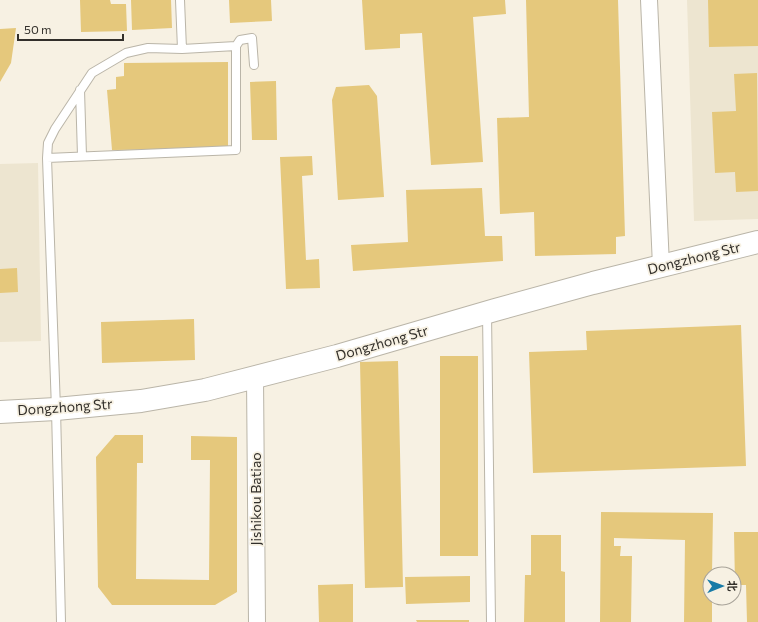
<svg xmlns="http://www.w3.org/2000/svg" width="758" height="622" font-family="Commissioner,'Noto Sans SC',sans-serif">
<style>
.built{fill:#ede5d0}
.building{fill:#e5c87c}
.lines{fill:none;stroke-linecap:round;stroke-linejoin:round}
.lane-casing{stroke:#bab5a8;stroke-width:10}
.street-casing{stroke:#bab5a8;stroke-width:18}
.secondary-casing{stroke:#bab5a8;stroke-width:24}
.lane{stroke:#fff;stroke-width:8}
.street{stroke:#fff;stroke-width:16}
.secondary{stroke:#fff;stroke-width:22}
.labels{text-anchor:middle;stroke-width:3.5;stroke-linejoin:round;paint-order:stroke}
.street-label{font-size:14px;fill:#322f2a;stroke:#f7f1e3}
</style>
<rect width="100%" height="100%" fill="#f7f1e3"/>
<path class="built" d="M687 0H758V219L694 221Z
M38 163 41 341 0 342V164Z"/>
<path class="building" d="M80 0H110L111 4H126L127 31 81 32Z
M131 0H171L172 28 132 30Z
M229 0H271L272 21 230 23Z
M362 0H505L506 14 473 17 483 162 431 165 422 33 400 34V48L365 50Z
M526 0H618L625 236 616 237V254L535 256 534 212 500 214 497 118 529 117Z
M708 0H758V46L709 47Z
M16 28 11 63 0 82V29Z
M228 62V149L112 150 107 90 116 89V77L124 76V63Z
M757 73 758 191 736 192 735 172 715 173 712 112 736 111 734 74Z
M276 81 277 140H252L250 82Z
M369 85 377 96 384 197 338 200 332 100 336 87Z
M312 156 313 175 302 176 306 260 319 259 320 288 286 289 280 157Z
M482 188 485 236H502L503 261 353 271 351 245 408 242 406 190Z
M17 268 18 292 0 293V269Z
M194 319 195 360 102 363 101 322Z
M741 325 746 466 533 473 529 352 587 350 586 331Z
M440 356H478V556H440Z
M398 361 403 587 365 588 360 362Z
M115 435H143V463H137L136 579 209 580 210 460H191V436L237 437V592L215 605H112L98 587 96 457Z
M601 512 713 513 712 574H710V598H712V622H684L685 540 614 538V546H621L620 556H632L631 622H600Z
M734 532H758V622H747L746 585H735Z
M531 535H561V571L565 572V622H524L525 575H531Z
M470 576V602L406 604 405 577Z
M353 584V622H319L318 585Z
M416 620H469V622H417Z"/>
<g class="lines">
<g class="lane-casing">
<path id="lane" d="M180 0 182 49
M236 46 240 40 252 38 254 65
M80 90 82 156
M47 158 236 150V46L182 49 148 48 126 53 92 73 55 129 48 143 47 158 56 409 61 622
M487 313 491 622"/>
</g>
<g class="street-casing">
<path id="street" d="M649 0 661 266
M255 377 257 622"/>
</g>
<g class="secondary-casing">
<path id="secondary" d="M0 412 56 409 141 401 205 390 337 356 495 310 593 283 758 242"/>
</g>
<use href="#lane" class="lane"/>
<use href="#street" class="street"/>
<use href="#secondary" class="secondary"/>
</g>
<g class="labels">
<g class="street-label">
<text transform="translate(694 258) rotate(-14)" y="5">Dongzhong Str</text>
<text transform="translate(382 343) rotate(-16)" y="5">Dongzhong Str</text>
<text transform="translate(65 407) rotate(-4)" y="5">Dongzhong Str</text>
<text transform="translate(256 499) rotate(-90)" y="5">Jishikou Batiao</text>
</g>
</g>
<g transform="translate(722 586) rotate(89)"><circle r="19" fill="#f7f1e3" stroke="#a8a399"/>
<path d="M0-3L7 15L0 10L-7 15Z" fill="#187ba7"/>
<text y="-6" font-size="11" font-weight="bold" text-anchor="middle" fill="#322f2a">北</text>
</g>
<path d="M18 34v6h105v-6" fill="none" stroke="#322f2a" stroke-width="2"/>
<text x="24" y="34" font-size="12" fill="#322f2a" stroke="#f7f1e3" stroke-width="3" paint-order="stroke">50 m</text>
</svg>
